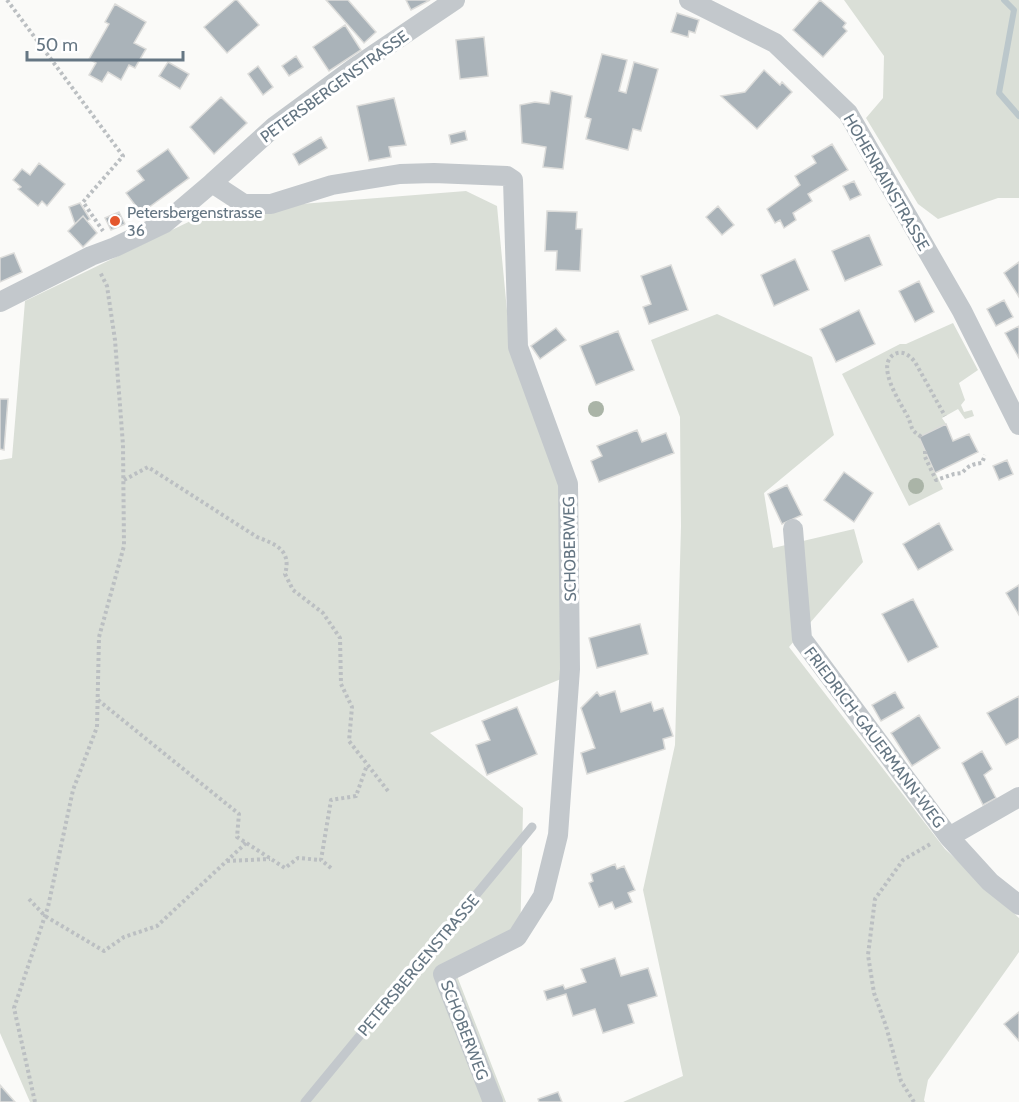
<svg xmlns="http://www.w3.org/2000/svg" width="1019" height="1102" font-family="Cabin,sans-serif">
<style>
.green{fill:#dadfd7}
.lines{fill:none;stroke-linecap:round;stroke-linejoin:round}
.stream{stroke:#bbc7cb;stroke-width:6}
.building{fill:#aab3b9;stroke:#dcdcda;stroke-width:1.5}
.path{stroke:#bbbfc2;stroke-width:4;stroke-dasharray:3 3;stroke-linecap:butt}
.lane{stroke:#c3c8cc;stroke-width:9}
.street{stroke:#c3c8cc;stroke-width:20}
.tree{fill:#aab4a7}
.poi-dot{fill:#e4572e;stroke:#fff;stroke-width:2}
.labels{text-anchor:middle;stroke-width:6;stroke-linejoin:round;paint-order:stroke}
.street-label{font-size:16px;fill:#657683;stroke:#fff}
.poi-label{font-size:16px;fill:#657683;stroke:#fff;text-anchor:start}
</style>
<rect width="100%" height="100%" fill="#fafaf8"/>
<path class="green" d="M844 0H1019V198H998L938 219 918 204 866 118 883 98 884 56Z
M466 191 497 206 510 342 561 487V679L430 733 523 808 520 944 457 976 506 1102H30L0 1033V460L12 458 25 301 205 214 301 204Z
M717 314 812 357 834 435 764 493 773 548 854 529 863 562 789 647 945 849 1019 918V952L928 1080 924 1100 925 1102H623L683 1076 643 890 675 745 681 526 680 417 651 340Z
M953 323 978 370 959 383 965 400 961 405 964 412 972 410 974 416 965 419 958 409 942 418 946 424 919 437 943 489 909 506 842 374 900 344H906Z"/>
<g class="lines">
<path class="stream" d="M1004 0 1014 10 999 93 1019 116"/>
</g>
<path class="building" d="M235 0H237L259 25 227 53 204 27Z
M326 0H348L376 32 364 43Z
M406 0H430L411 10Z
M820 0 846 23 843 27 847 31 823 57 793 30Z
M115 4 146 22 134 43 146 49 135 68 129 65 121 80 108 72 102 82 89 75 96 63 89 59 109 24 105 22Z
M677 13 699 20 695 33 689 31 688 37 671 32Z
M345 25 361 50 329 71 313 47Z
M484 37 488 76 460 79 456 40Z
M602 54 627 60 619 91 626 93 634 62 658 69 641 131 633 129 628 150 586 139 591 119 585 117Z
M296 56 303 67 289 76 282 66Z
M168 62 189 74 180 89 159 76Z
M258 66 273 87 263 95 248 74Z
M764 70 780 85 782 82 792 92 757 129 721 96 745 92Z
M551 91 572 96 563 169 543 167 546 147 522 143 520 105 535 102 549 104Z
M221 97 247 123 214 154 190 127Z
M394 98 406 145 389 147 391 157 369 161 357 106Z
M465 131 467 140 451 144 449 135Z
M321 137 327 148 299 165 293 154Z
M832 144 848 170 808 194 812 201 793 213 796 220 784 228 780 220 775 223 767 209 800 185 795 176 816 163 812 156Z
M168 149 189 178 141 213 126 193 144 180 137 171Z
M39 163 65 184 47 206 42 201 38 206 18 189 21 187 13 180 22 169 30 175Z
M854 181 861 195 850 200 843 186Z
M80 203 90 219 87 221 83 216 75 224 69 207Z
M718 206 734 225 722 235 706 217Z
M547 211 577 212 576 229H582L580 271 556 270 557 251H545Z
M119 212 125 224 111 230 105 218Z
M83 216 97 233 83 247 68 231Z
M869 235 882 265 845 281 832 251Z
M14 253 22 272 0 282V258Z
M795 259 809 290 774 306 761 275Z
M1019 262V297L1004 273Z
M671 265 688 310 649 324 643 307 651 304 641 276Z
M919 281 934 312 915 322 899 291Z
M1004 300 1013 317 996 326 987 309Z
M859 310 875 344 836 362 820 329Z
M1019 326V358L1005 333Z
M556 328 566 340 540 359 531 346Z
M618 331 634 370 596 385 580 346Z
M0 399H8L4 450 0 449Z
M946 424 953 441 969 434 978 452 935 473 919 437Z
M637 430 642 442 666 433 674 453 599 482 591 461 602 456 597 446Z
M1007 460 1013 474 999 480 993 466Z
M844 472 873 493 854 522 824 500Z
M787 485 802 515 782 524 768 494Z
M939 523 953 550 918 570 903 544Z
M1019 585V615L1006 593Z
M913 599 938 647 908 662 882 614Z
M640 624 648 654 597 668 589 638Z
M615 691 621 712 651 702 654 711 663 708 673 736 663 739 665 749 587 774 581 753 595 748 581 708 597 692 600 696Z
M895 692 904 708 881 721 872 705Z
M1019 696V738L1006 745 987 713Z
M517 707 537 754 487 775 476 745 490 740 482 721Z
M919 715 940 748 912 766 891 733Z
M982 751 992 769 984 775 996 798 983 805 962 763Z
M615 864 617 869 624 866 635 890 628 893 632 902 615 909 612 902 599 907 589 883 593 881 591 874Z
M615 958 621 976 648 968 657 996 628 1005 634 1023 603 1033 595 1009 573 1016 566 994 547 1000 544 991 563 985 565 989 586 982 581 969Z
M1019 1012V1041L1004 1024Z
M0 1085 15 1102H0Z
M558 1092 562 1102H539L538 1099Z"/>
<g class="lines">
<path class="path" d="M7 0 123 156 83 202 103 231
M921 437C918 434 915 433 913 430 911 427 910 421 908 417 901 404 874 364 895 354 903 350 910 356 915 362L945 416
M925 451V457L936 480 954 474 962 473C968 466 972 464 982 463L985 455
M124 480 148 467 257 537C275 544 292 550 285 574L293 590 323 613 340 638 341 684 352 707 349 741 388 791
M98 700 239 814 237 837 285 868 298 858 321 860
M227 861 270 859
M331 868 321 860 331 800 356 796 367 765
M29 899 45 916 104 951 124 937 157 926 246 843
M35 1102 14 1008 48 907 73 790 97 727 99 637 124 546 123 445 115 340 107 286 100 272
M914 1102 901 1081 886 1026 874 993 868 955 875 899 903 860 932 843"/>
<path class="lane" d="M305 1102 532 827"/>
<path class="street" d="M689 0 775 43 848 113 962 311 1019 425
M212 183 244 204H271L332 185 400 174 434 173 507 176 513 180 518 347 568 484 570 669 558 835 543 896 517 937 443 974 493 1102
M0 302 91 256 115 247 165 223 212 183 275 126 354 68 455 0
M793 529 802 639 949 837 1019 797
M949 837 990 882 1019 905"/>
</g>
<g class="tree">
<circle cx="596" cy="409" r="8"/>
<circle cx="916" cy="486" r="8"/>
</g>
<circle class="poi-dot" cx="115" cy="221" r="6"/>
<g class="labels">
<g class="street-label">
<text transform="translate(334 86) rotate(-36)" y="6">PETERSBERGENSTRASSE</text>
<text transform="translate(887 182) rotate(60)" y="6">HOHENRAINSTRASSE</text>
<text transform="translate(569 549) rotate(-91)" y="6">SCHOBERWEG</text>
<text transform="translate(875 737) rotate(53)" y="6">FRIEDRICH-GAUERMANN-WEG</text>
<text transform="translate(418 965) rotate(-50)" y="6">PETERSBERGENSTRASSE</text>
<text transform="translate(465 1030) rotate(69)" y="6">SCHOBERWEG</text>
</g>
<g class="poi-label">
<text x="127" y="218">Petersbergenstrasse<tspan x="127" dy="18">36</tspan></text>
</g>
</g>
<path d="M27 51v9h156v-9" fill="none" stroke="#657683" stroke-width="3"/>
<text x="36" y="51" font-size="18" fill="#657683" stroke="#ffffff" stroke-width="4.5" paint-order="stroke">50 m</text>
</svg>
